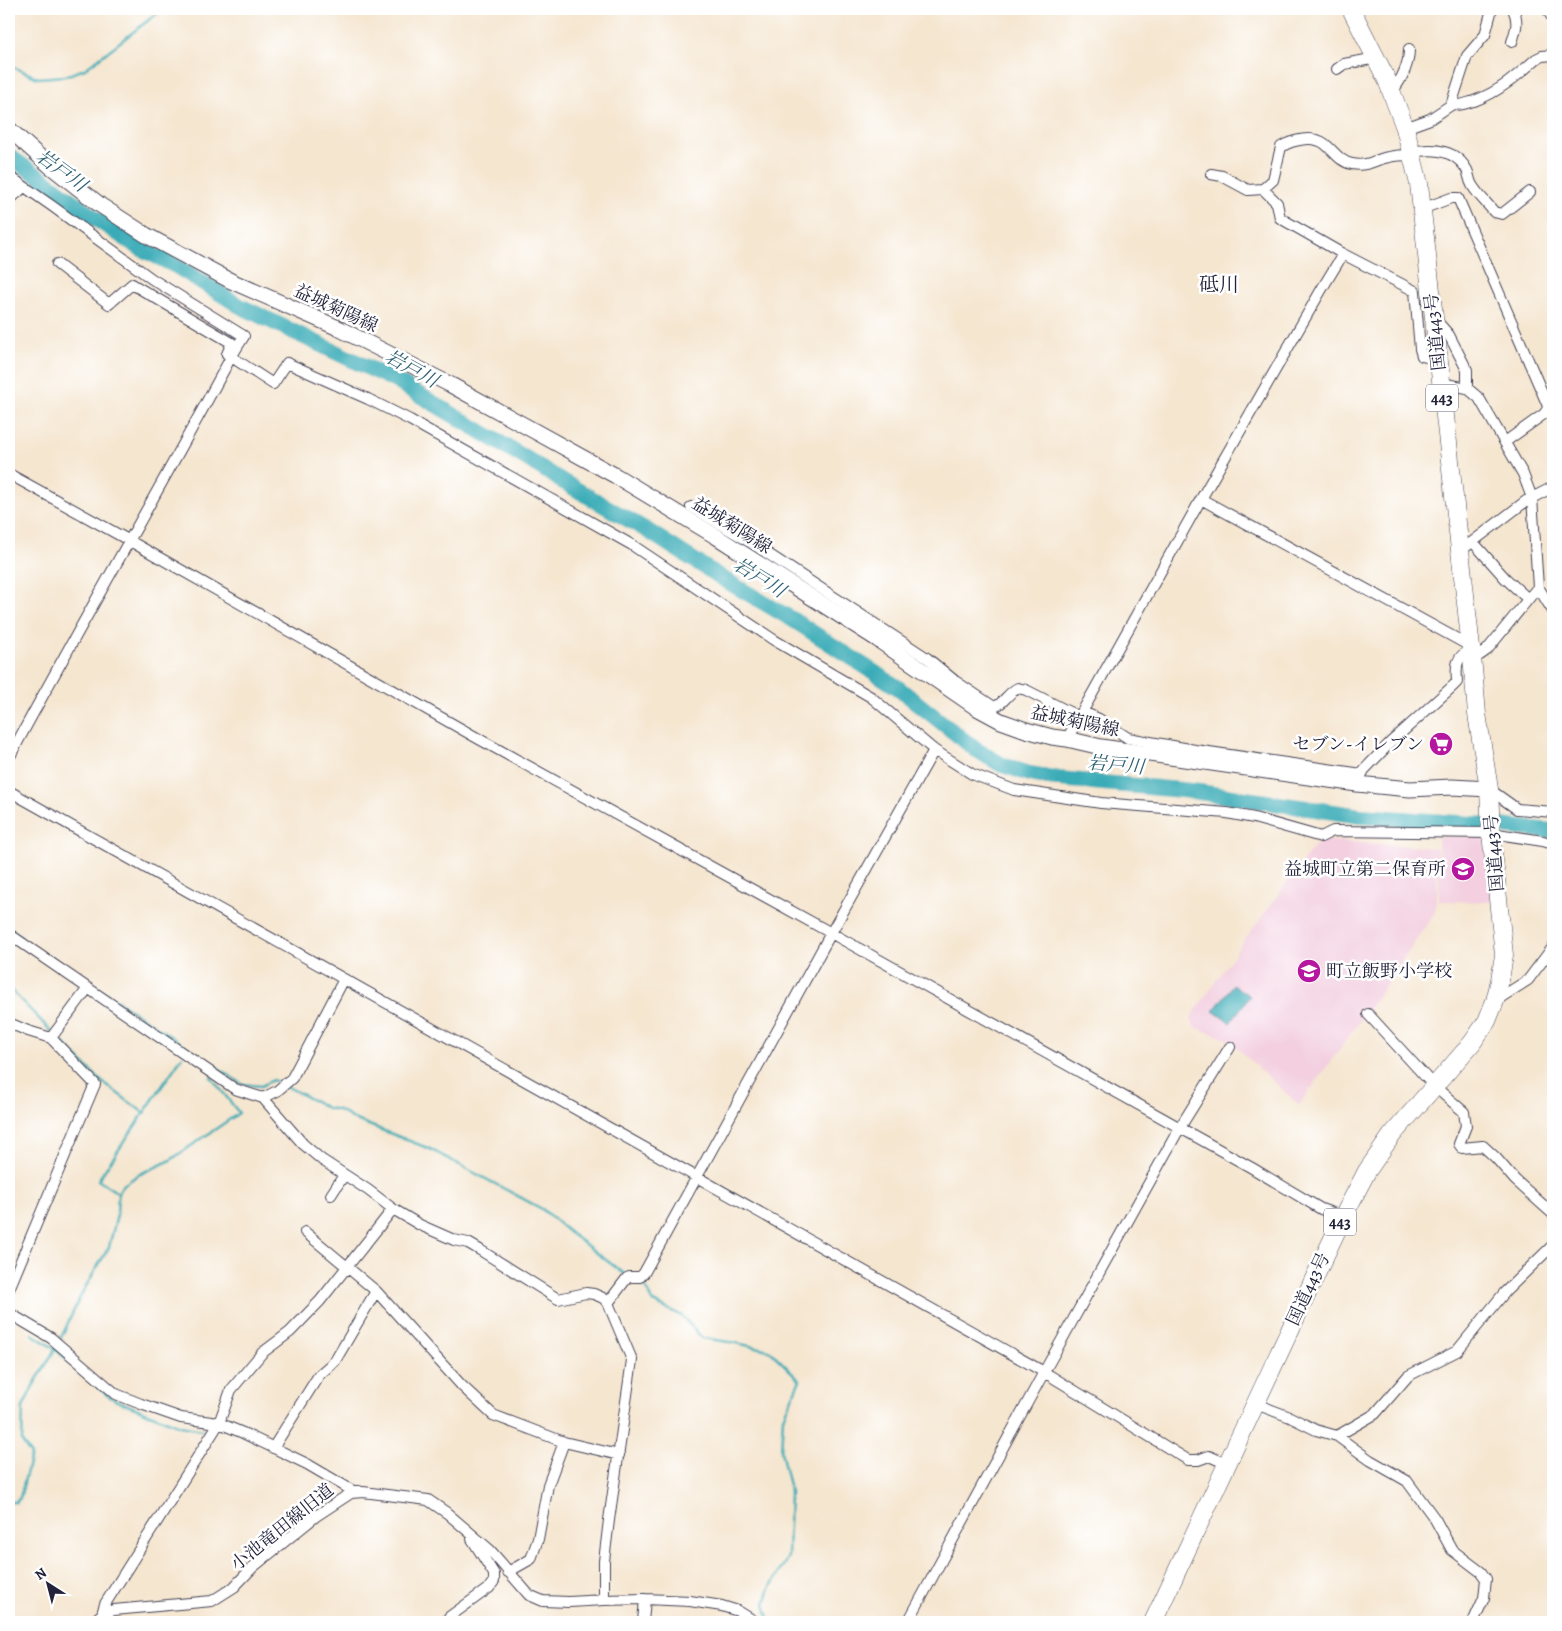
<svg xmlns="http://www.w3.org/2000/svg" width="1562" height="1631" font-family="Alegreya,'Noto Serif JP',serif">
<style>
.built{fill:#f3cfe0}
.water{fill:#3bacb7;stroke:#2e6779}
.lines{fill:none;stroke-linecap:round;stroke-linejoin:round}
.stream{stroke:#3bacb7;stroke-width:2.5}
.river{stroke:#3bacb7;stroke-width:16}
.minor-casing{stroke:#423f51;stroke-width:12}
.secondary-casing{stroke:#423f51;stroke-width:17}
.trunk-casing{stroke:#423f51;stroke-width:19}
.minor{stroke:#fff;stroke-width:10}
.secondary{stroke:#fff;stroke-width:15}
.trunk{stroke:#fff;stroke-width:18}
.labels{text-anchor:middle;stroke-width:5;stroke-linejoin:round;paint-order:stroke}
.shield{fill:#fff;stroke:#646476;stroke-width:1}
.shield-label{font-size:16px;font-weight:bold;fill:#22223b}
.street-label{font-size:18px;fill:#22223b;stroke:#fff}
.poi-label{font-size:18px;fill:#22223b;stroke:#fff;text-anchor:end}
.water-label{font-size:19px;font-style:italic;fill:#2d6073;stroke:#fff}
.quarter-label{font-size:20px;fill:#22223b;stroke:#fff}
</style>
<rect width="100%" height="100%" fill="#fff"/>
<filter id="ink" filterUnits="userSpaceOnUse"><feTurbulence type="fractalNoise" baseFrequency=".02" numOctaves="2"/><feDisplacementMap in="SourceGraphic" scale="10" xChannelSelector="R" yChannelSelector="G"/><feConvolveMatrix kernelMatrix="1 2 1 2 8 2 1 2 1" color-interpolation-filters="sRGB"/></filter>
<filter id="wash" filterUnits="userSpaceOnUse"><feTurbulence type="fractalNoise" baseFrequency=".0096" numOctaves="4" result="noise"/><feDisplacementMap in="SourceGraphic" scale="20" xChannelSelector="R" yChannelSelector="G"/><feGaussianBlur stdDeviation="1.12" result="paint"/><feColorMatrix in="noise" values="0 0 0 0 0 0 0 0 0 0 0 0 0 0 0 0 0 1.4 0 .05"/><feComposite in="paint" operator="in"/></filter>
<g filter="url(#wash)">
<rect width="100%" height="100%" fill="#f5e6d0"/>
<path class="built" d="M1438 837H1484L1492 902 1439 901Z
M1319 840 1437 848V894L1435 912 1389 981 1299 1105 1227 1039 1194 1027 1191 1017 1243 942Z"/>
<path class="water" d="M1233 985 1250 996 1230 1023 1213 1011Z"/>
<g class="lines">
<path class="stream" d="M9 65 38 78 65 76 85 69 163 9
M9 928 21 936
M50 956 242 1084 261 1086 273 1080 281 1084
M9 988 52 1032
M60 1040 101 1081 144 1113
M286 1086 329 1109C336 1108 345 1113 351 1118L430 1149 542 1209 570 1233 626 1275
M118 1193 98 1180 182 1057
M635 1281 640 1285H644L653 1302 682 1316 702 1338 736 1343 769 1350 800 1380 783 1417 781 1451 790 1491 788 1557 769 1590 765 1604 770 1622
M32 1334 55 1349 107 1395 115 1400 180 1426 202 1430
M59 1342 82 1293 109 1247 117 1215 118 1193 122 1186 138 1175 169 1161 239 1113 211 1077
M9 1504 10 1502H16L20 1498 31 1455 22 1442 23 1407 33 1386 57 1346"/>
<path class="river" d="M9 156 40 177 96 219 140 248 176 266 240 306 396 381 524 457 562 481 648 531 725 580 795 621 897 687 975 749 1002 765 1030 774 1059 779 1192 791 1361 816 1500 826 1553 831"/>
</g>
</g>
<g filter="url(#ink)">
<g class="lines">
<g class="minor-casing">
<path id="minor" d="M1547 9 1553 19
M1512 42C1516 30 1519 21 1513 9
M1337 69 1344 64 1377 58
M1392 92C1402 79 1409 66 1409 49
M1452 103C1460 107 1466 103 1474 101 1499 92 1517 76 1536 59L1542 56 1553 55
M1405 128 1430 119 1451 105 1467 56 1485 35 1492 9
M1412 152C1432 148 1455 149 1467 170 1469 174 1469 180 1472 185 1477 194 1487 203 1494 212L1502 214 1530 192
M1211 174 1222 176 1248 190 1263 189 1273 180 1281 147C1292 140 1313 135 1325 144 1334 151 1340 162 1352 164 1369 167 1375 159 1389 157 1396 155 1405 155 1412 155
M9 176 52 206 152 279 244 336 231 357C159 491 81 623 9 758
M9 200 24 187
M1422 209 1451 198H1458L1548 406 1547 410 1544 414 1505 442
M1343 254 1415 291 1420 349 1422 356 1438 360
M57 264 109 304 132 284 232 343 227 354 273 384 287 363 368 399 410 420 632 545 774 640 871 697 934 750 972 774 1014 790 1101 803 1227 813 1254 818 1321 837 1333 831 1491 833 1543 841 1553 844
M1435 319 1449 335 1467 370V388
M1441 383 1467 388 1479 398 1523 474 1532 498 1538 587 1553 611
M9 474 130 541 479 739 831 933 1252 1168 1321 1209 1343 1217
M1201 499 1470 646
M691 507 750 542 927 658 955 681 994 707C1003 705 1008 692 1018 688L1026 690 1079 717
M1473 542 1505 578 1528 599
M1459 548 1467 546 1526 501 1553 487
M1472 657 1480 655 1487 650 1538 587
M1083 712 1099 719 1128 738 1195 750 1362 774
M1067 739 1201 499 1323 287 1343 254 1280 218 1277 203 1263 189
M1360 778 1364 770 1391 742 1452 687 1457 682C1456 667 1455 656 1471 650
M1489 789 1517 809 1553 812
M9 791 1044 1372 1188 1460H1198L1209 1456 1227 1464
M9 934 235 1089 263 1098 303 1144 322 1160 368 1190 393 1209 420 1225 454 1240 468 1243 480 1250 558 1299 586 1293 594 1294 603 1298 608 1303 632 1360 609 1520 604 1561V1600
M1495 1001 1528 980 1553 947
M1368 1014 1434 1086 1464 1112 1466 1126 1459 1144 1462 1148 1483 1146 1496 1158 1515 1180 1553 1214
M9 1023 28 1031 51 1038
M263 1098 277 1091 292 1078 344 979
M331 1195 344 1175
M305 1232 376 1291 462 1386 493 1415 564 1442 619 1455
M9 1289 95 1084 51 1038 88 988
M608 1303 627 1278 629 1277H640L644 1273 831 933 934 750
M9 1313 51 1338 116 1394 141 1404 181 1418 219 1423 243 1433 307 1464 353 1491H359
M1256 1404 1290 1417 1316 1430 1337 1436 1370 1460 1407 1481 1435 1519 1452 1550 1481 1572 1486 1579 1484 1598 1473 1622
M1337 1436 1375 1414 1408 1376 1457 1351 1505 1292 1553 1245
M273 1448 319 1375 335 1361 376 1291
M508 1572 531 1559 538 1539 548 1485 564 1442
M102 1614 105 1604 219 1423 231 1390 262 1353 290 1332 320 1301 393 1209
M93 1622 102 1614 114 1610 212 1601 234 1587 253 1567 316 1516 351 1493 363 1492 428 1500 447 1513 490 1550 529 1595 543 1601 569 1602 604 1600 645 1599 690 1601 722 1606 738 1611 756 1622
M446 1622 449 1617 489 1588 494 1581V1574L472 1539
M643 1622 645 1599
M908 1622 1044 1372 1179 1129 1230 1047"/>
</g>
<g class="secondary-casing">
<path id="secondary" d="M9 129 49 165 100 205 146 235 231 281 336 327 451 385 616 476 717 537 877 639 977 708 1001 721 1026 730 1052 737 1067 739 1101 747 1357 784 1410 789 1452 787 1489 789"/>
</g>
<g class="trunk-casing">
<path id="trunk" d="M1153 1622 1343 1217 1367 1171 1392 1135 1472 1043 1487 1021 1495 1001 1500 980 1504 955 1491 833 1489 789 1477 714 1472 657 1419 184 1405 128 1387 80 1351 9"/>
</g>
<use href="#minor" class="minor"/>
<use href="#secondary" class="secondary"/>
<use href="#trunk" class="trunk"/>
</g>
</g>
<defs>
<g id="supermarket-disc" transform="scale(1.25)"><circle r="9.5" fill="#b5179e" stroke="#fff"/><path d="M-6-5.5h2.5l.6 2H6L4.5 2H-2.5L-4.4-4H-6ZM-1.5 3.2a1.3 1.3 0 1 0 .1 0ZM3 3.2a1.3 1.3 0 1 0 .1 0Z" fill="#fff"/></g>
<g id="school-disc" transform="scale(1.25)"><circle r="9.5" fill="#b5179e" stroke="#fff"/><path d="M0-5L7-2L0 1L-7-2ZM-4 1L0 2.5L4 1V4Q0 6-4 4Z" fill="#fff"/></g>
</defs>
<g fill-rule="evenodd">
<use href="#supermarket-disc" x="1441" y="744"/>
<use href="#school-disc" x="1463" y="869"/>
<use href="#school-disc" x="1309" y="971"/>
</g>
<g class="labels">
<g class="shield">
<rect x="1426" y="384.5" width="32" height="27" rx="4"/>
<rect x="1324" y="1208.5" width="32" height="27" rx="4"/>
</g>
<g class="shield-label">
<text x="1442" y="404">443</text>
<text x="1340" y="1228">443</text>
</g>
<g class="street-label">
<text transform="translate(336 308) rotate(25)" y="6">益城菊陽線</text>
<text transform="translate(1435 332) rotate(-96)" y="6">国道443号</text>
<text transform="translate(732 525) rotate(32)" y="6">益城菊陽線</text>
<text transform="translate(1075 721) rotate(12)" y="6">益城菊陽線</text>
<text transform="translate(1494 853) rotate(-95)" y="6">国道443号</text>
<text transform="translate(1308 1289) rotate(-65)" y="6">国道443号</text>
<text transform="translate(282 1527) rotate(-39)" y="6">小池竜田線旧道</text>
</g>
<g class="poi-label">
<text x="1424" y="750">セブン-イレブン</text>
<text x="1446" y="875">益城町立第二保育所</text>
<text x="1326" y="977" text-anchor="start">町立飯野小学校</text>
</g>
<g class="water-label">
<text transform="translate(62 170) rotate(36)" y="7">岩戸川</text>
<text transform="translate(412 368) rotate(29)" y="7">岩戸川</text>
<text transform="translate(760 577) rotate(32)" y="7">岩戸川</text>
<text transform="translate(1116 764) rotate(5)" y="7">岩戸川</text>
</g>
<g class="quarter-label">
<text x="1219" y="291">砥川</text>
</g>
</g>
<rect width="1562" height="1631" fill="none" stroke="#fff" stroke-width="30"/>
<g transform="translate(48 1584) rotate(324)" stroke="#ffffff" stroke-width="4" paint-order="stroke">
<path d="M0-4L9 19L0 12L-9 19Z" fill="#22223b"/>
<text y="-8" font-size="14" font-weight="bold" text-anchor="middle" fill="#22223b">N</text>
</g>
</svg>
